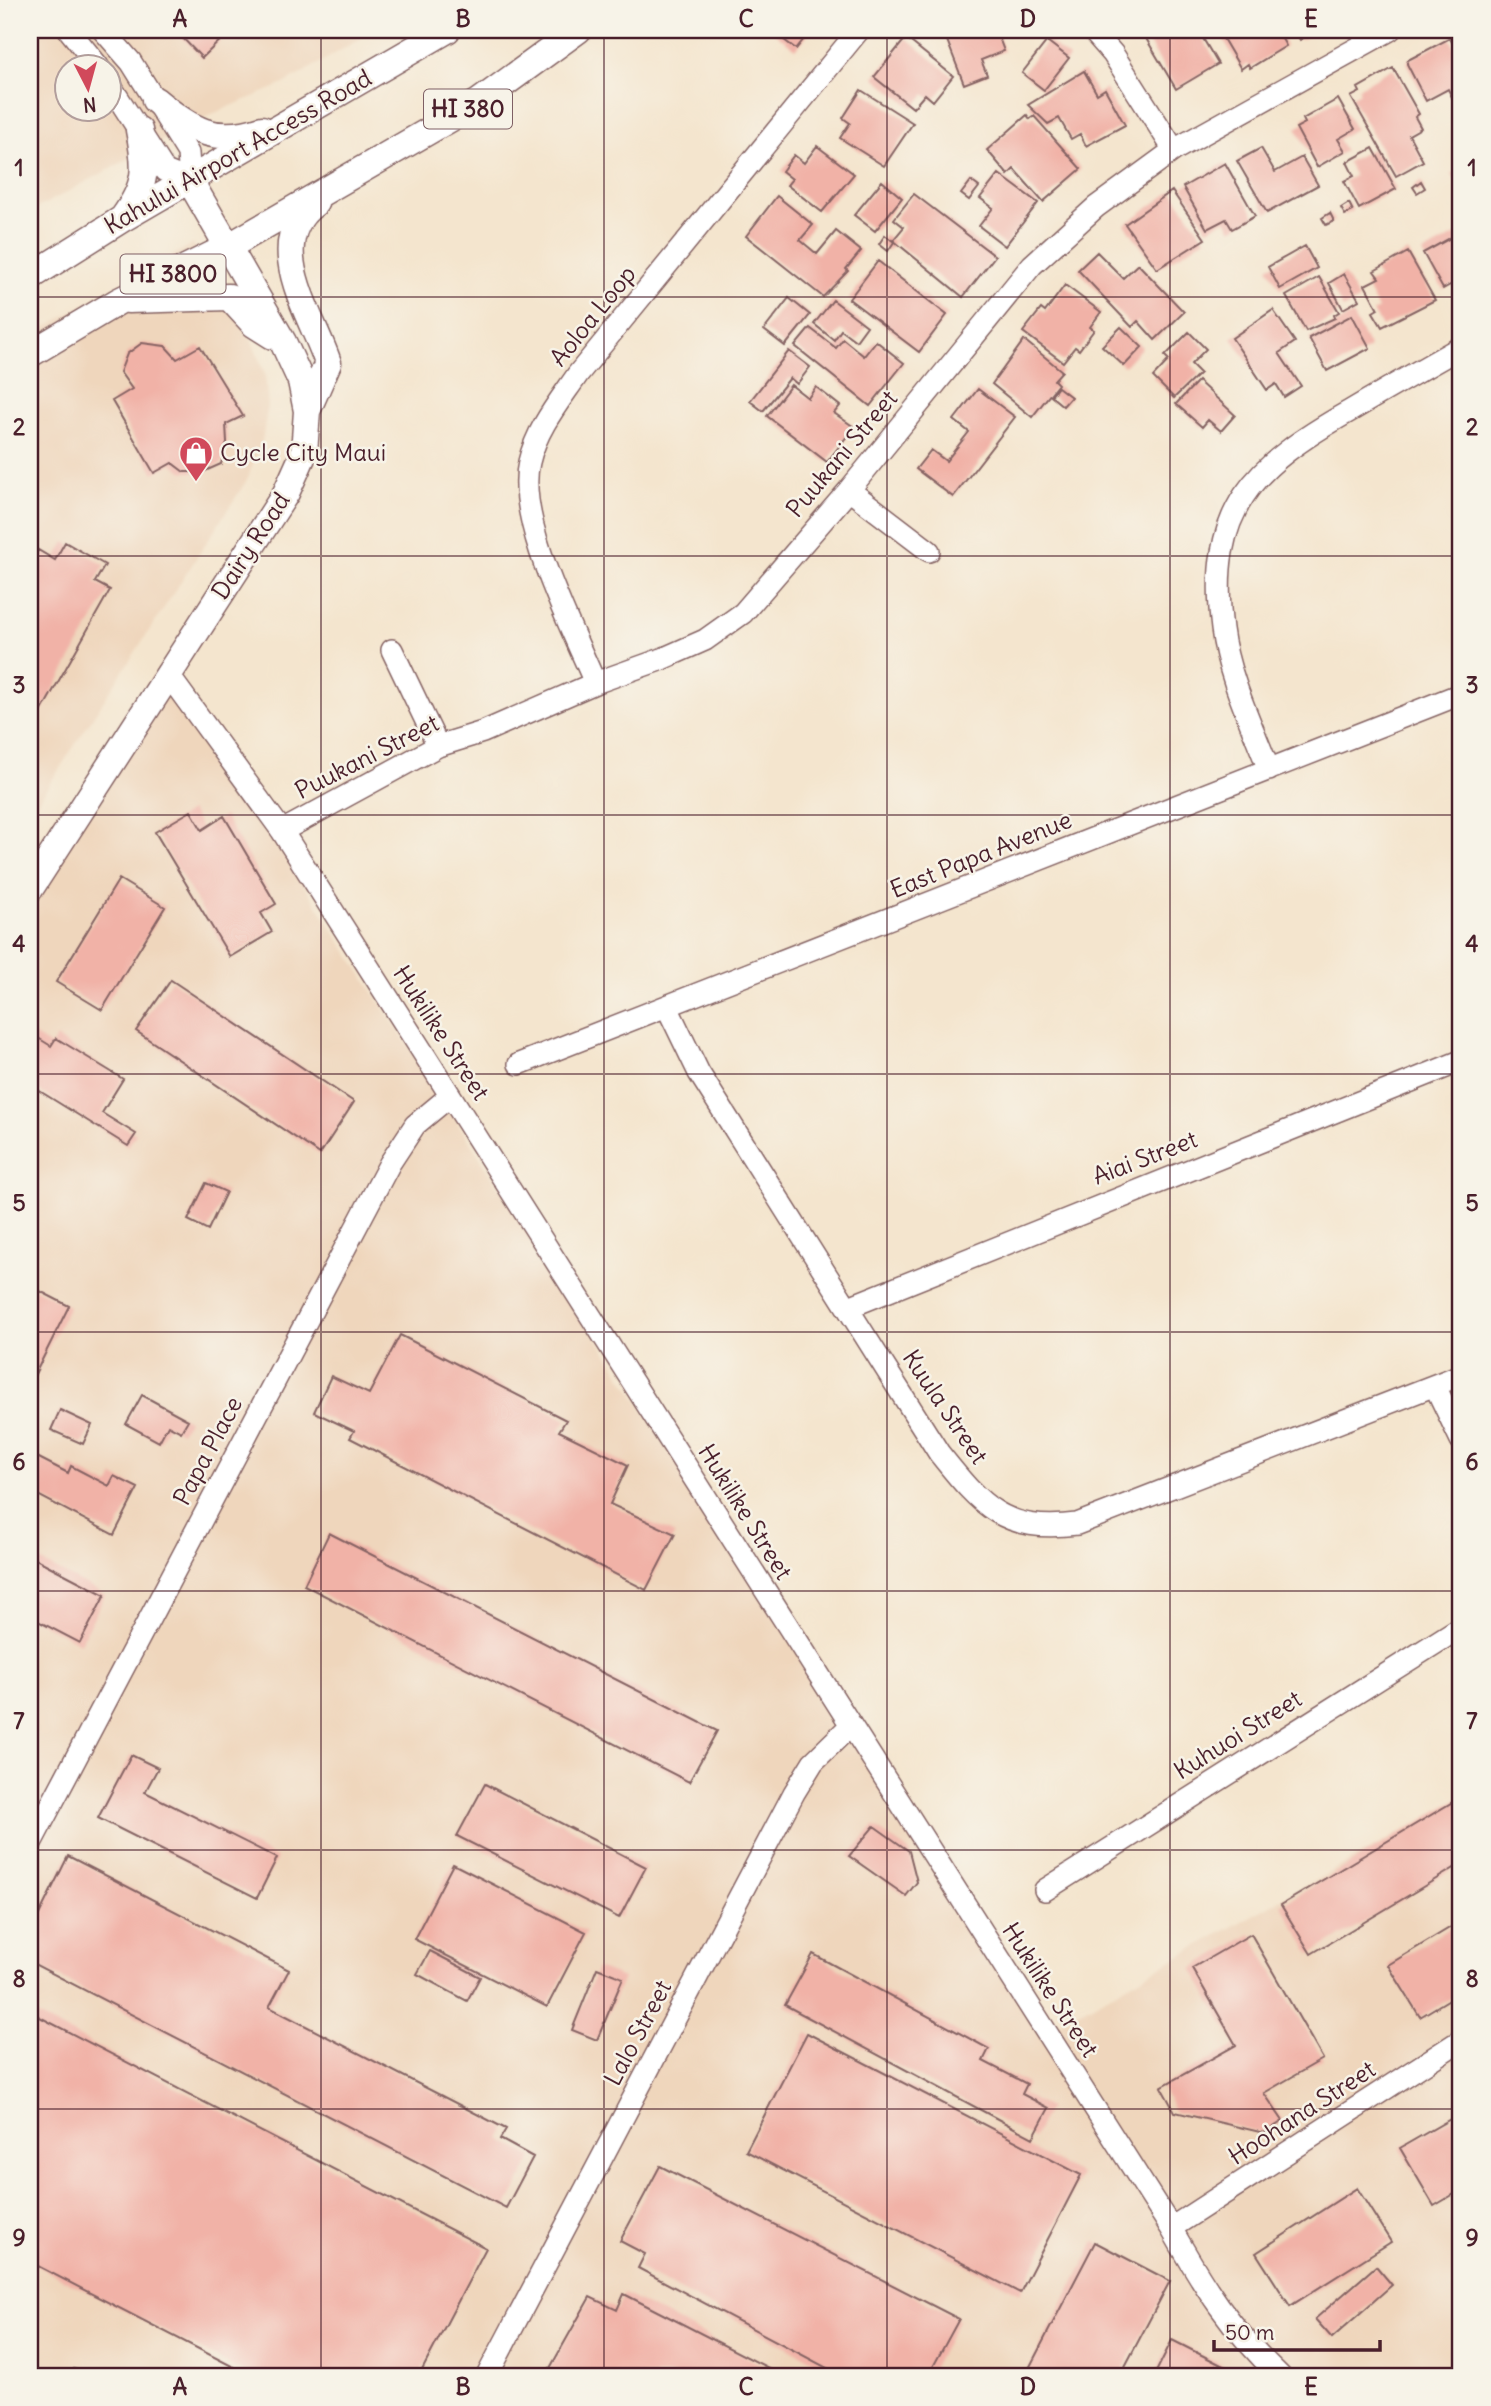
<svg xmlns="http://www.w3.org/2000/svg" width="1491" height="2406" font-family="Delius,sans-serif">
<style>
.built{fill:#efd6bc;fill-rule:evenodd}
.building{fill:#f1b2a7}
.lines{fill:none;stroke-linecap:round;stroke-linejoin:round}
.minor-casing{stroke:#866464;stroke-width:24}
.major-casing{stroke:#866464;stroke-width:29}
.minor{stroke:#fff;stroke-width:21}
.major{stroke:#fff;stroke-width:26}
.grid{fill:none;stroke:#4a1f2b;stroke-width:2;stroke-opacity:0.55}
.labels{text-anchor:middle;stroke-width:5;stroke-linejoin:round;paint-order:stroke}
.shield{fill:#f7f3e8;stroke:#7e5f64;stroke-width:2}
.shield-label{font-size:23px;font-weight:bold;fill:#4a1f2b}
.street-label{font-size:24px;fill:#4a1f2b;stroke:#f7f3e8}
.poi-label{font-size:24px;fill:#4a1f2b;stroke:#f7f3e8;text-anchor:start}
.neatline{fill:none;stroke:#4a1f2b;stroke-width:2.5}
.grid-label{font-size:23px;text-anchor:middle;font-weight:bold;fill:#4a1f2b}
</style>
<rect width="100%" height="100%" fill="#f7f3e8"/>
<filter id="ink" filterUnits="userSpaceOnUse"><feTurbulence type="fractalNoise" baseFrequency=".0143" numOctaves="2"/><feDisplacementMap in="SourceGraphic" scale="14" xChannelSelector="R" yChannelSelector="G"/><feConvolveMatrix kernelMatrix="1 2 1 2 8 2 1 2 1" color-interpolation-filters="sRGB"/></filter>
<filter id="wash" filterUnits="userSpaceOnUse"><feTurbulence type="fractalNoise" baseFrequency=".00686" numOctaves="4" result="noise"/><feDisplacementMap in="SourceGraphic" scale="28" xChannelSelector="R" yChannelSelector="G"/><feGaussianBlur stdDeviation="1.57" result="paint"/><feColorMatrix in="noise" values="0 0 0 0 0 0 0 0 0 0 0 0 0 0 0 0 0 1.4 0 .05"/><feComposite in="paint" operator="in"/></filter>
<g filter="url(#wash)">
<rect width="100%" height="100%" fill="#f4e5ce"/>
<path class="built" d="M30 30H375L284 84 212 114 30 212ZM66 66H108V108H66Z
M193 244 251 339 265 374 268 405 262 441 247 480 30 814V336Z
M167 673 1045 2031 1461 1799V2376H30V883Z"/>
<g id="blocks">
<path class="building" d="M175 30H231L202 58Z
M771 30H811L796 49Z
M943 30H996L1004 51 981 60 987 75 964 84Z
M1141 30H1198L1218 64 1176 89Z
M1218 30H1277L1286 46 1250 68 1248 64 1241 69Z
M1294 30H1317L1300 40Z
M906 38 953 76 933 101 925 94 913 108 874 77Z
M1450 38 1461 60V102L1456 105 1448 89 1426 101 1407 64 1408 60Z
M1047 41 1069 58 1044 90 1022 73Z
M1393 68 1419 114 1415 117 1421 128 1409 135 1423 161 1396 176 1351 97 1360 92 1358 88Z
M1084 71 1097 94 1105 89 1125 125 1086 146 1080 134 1071 139 1059 118 1048 124 1028 105Z
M861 90 913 123 884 166 840 138 850 123 843 118Z
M1338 99 1355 129 1338 139 1345 151 1317 167 1296 128 1305 123 1303 119Z
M1027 115 1030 119 1034 116 1081 169 1043 202 1014 169 1008 175 987 150Z
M817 146 854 174 822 212 787 185 792 179 782 171 794 155 804 163Z
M1261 148 1275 172 1302 157 1318 185 1267 213 1237 161Z
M1373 148 1396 189 1359 209 1344 181 1354 176 1347 162Z
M1225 163 1255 216 1232 229 1226 219 1207 229 1183 187Z
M1461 169V190L1452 174Z
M999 174 1038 203 1005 246 979 226 993 208 980 198Z
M882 181 902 198 875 231 854 215Z
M971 181 979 187 969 200 961 194Z
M1421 181 1425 188 1417 193 1413 187Z
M1172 191 1205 239 1157 269 1125 224Z
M914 194 995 256 963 297 893 240 904 227 894 219Z
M777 196 813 225 800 240 817 254 836 231 861 251 846 269 848 271 823 297 746 236Z
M1349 203 1353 211 1345 215 1341 208Z
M1330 213 1334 221 1326 225 1322 218Z
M1461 232V296L1459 297 1452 284 1443 289 1423 253Z
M885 235 894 242 888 251 879 244Z
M1305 246 1317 268 1280 289 1268 267Z
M1097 252 1123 278 1138 264 1184 312 1155 340 1138 321 1132 327 1078 270Z
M1408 252 1435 300 1382 327 1373 312 1378 309 1365 285 1379 278 1374 271Z
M878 261 947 315 919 352 849 299Z
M1344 274 1359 300 1343 309 1329 283Z
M1319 277 1339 312 1334 315 1335 318 1306 331 1286 296Z
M1065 285 1101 312 1090 327 1094 330 1079 350 1075 347 1063 362 1023 332 1041 309 1045 312Z
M789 298 810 315 785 346 764 330Z
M833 300 867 326 856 341 841 330 834 340 814 324Z
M1273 310 1295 342 1279 353 1301 386 1284 397 1276 384 1267 390 1232 338Z
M1352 315 1370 348 1327 371 1309 338Z
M1121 327 1142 347 1124 366 1102 346Z
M810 328 836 348 843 339 864 356 876 341 904 363 870 406 795 346Z
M1189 332 1206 349 1191 364 1200 373 1174 398 1153 377 1169 360 1165 356Z
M1024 340 1062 371 1054 380 1058 384 1032 417 992 384Z
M142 343 165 346 177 359 200 346 243 416 226 424 227 442 221 464 203 472H184L172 463 154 473 112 401 132 389 120 372 127 354Z
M789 351 810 367 797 384 790 378 763 411 750 401Z
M1198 381 1235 415 1221 431 1208 420 1202 427 1176 404Z
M791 385 808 398 816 387 840 406 834 413 854 427 827 462 767 416Z
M1058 387 1071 397 1063 406 1051 396Z
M978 389 1015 417 953 497 916 469 931 450 946 461 969 432 954 420Z
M65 542 105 565 95 582 110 590 40 714 30 709V565L38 550 55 560Z
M191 811 202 830 224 816 276 904 261 913 272 932 230 957 155 832Z
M119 879 165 907 102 1010 56 982Z
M171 980 354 1102 320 1154 136 1031Z
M30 1033 51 1046 56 1038 123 1079 102 1113 136 1134 128 1146 30 1085Z
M206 1183 226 1192 208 1230 188 1220Z
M30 1286 69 1306 30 1384Z
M400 1335 566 1420 559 1431 628 1465 610 1504 675 1534 646 1590 350 1438 354 1431 314 1412 331 1376 369 1394Z
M142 1395 188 1420 181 1432 168 1425 159 1442 126 1424Z
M60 1410 92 1425 83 1444 51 1430Z
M33 1455 68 1473 71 1466 109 1486 114 1476 138 1488 114 1535 30 1491V1461Z
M329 1533 717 1731 689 1782 304 1585Z
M30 1556 105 1595 80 1643 30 1617Z
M131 1755 158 1768 145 1792 277 1858 257 1898 98 1818Z
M485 1784 646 1867 619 1918 457 1836Z
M1461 1797V1864L1311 1954 1281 1905Z
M874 1826 909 1851 917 1882 906 1896 849 1856Z
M68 1856 289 1970 269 2007 506 2129 500 2139 533 2157 506 2208 30 1962V1933Z
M453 1864 586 1932 547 2007 414 1939Z
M1461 1921V1992L1420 2017 1388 1965Z
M1251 1934 1323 2059 1264 2093 1283 2121 1264 2133 1175 2112 1161 2087 1236 2045 1192 1968Z
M430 1951 480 1977 467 2001 417 1974Z
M813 1954 989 2049 983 2061 1027 2084 1022 2094 1049 2108 1033 2138 785 2005Z
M597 1968 623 1978 597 2040 572 2030Z
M30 2012 486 2248 419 2376H251L30 2262Z
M807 2033 1081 2175 1020 2293 746 2151Z
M1461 2113V2190L1434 2206 1400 2148Z
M660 2166 959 2319 928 2376H842L638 2268 645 2254 620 2241Z
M1357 2188 1391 2242 1290 2306 1256 2253Z
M1095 2242 1170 2281 1120 2376H1025Z
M1376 2266 1392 2285 1332 2338 1315 2319Z
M624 2294 784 2376H567L550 2368 590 2297 617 2310Z
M1172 2340 1243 2376H1154Z
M74 2369 90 2376H70Z"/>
</g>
</g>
<g filter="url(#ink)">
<use href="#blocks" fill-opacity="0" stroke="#866464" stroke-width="2"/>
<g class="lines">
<g class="minor-casing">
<path id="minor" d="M69 30 98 66
M103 30 131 62 188 153 190 181 165 171 108 82
M1092 30 1113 54 1174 150
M849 490 929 551
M392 650 438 746
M167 673 282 831 1171 2228C1204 2287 1231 2329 1280 2376
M595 683C572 628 515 520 529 462 537 428 559 402 578 374L859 30
M1269 770C1252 725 1228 677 1222 629 1207 509 1253 466 1350 411 1387 389 1424 368 1461 347
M282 831 438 746 483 732 595 683 662 659 705 640 743 613 849 490 1032 265 1096 207 1174 150 1390 30
M667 1007 699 1073 939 1453C982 1507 1004 1533 1077 1524L1461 1375
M519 1064 1461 694
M849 1307 1461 1061
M1435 1386 1461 1440
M30 1845 390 1163 415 1125 450 1096
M1045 1890 1461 1627
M1171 2228 1461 2040
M487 2376 794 1793 813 1762 850 1726"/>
</g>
<g class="major-casing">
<path id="major" d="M155 100C191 130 215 145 262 129
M123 218C147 185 147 169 139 130
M30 277 122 219 447 30
M128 300 229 297 254 324 273 336
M30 354 119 301 228 247 479 102 578 30
M307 411 328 363C313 316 260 243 315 203
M30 889 286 493 304 453 307 411 301 381 283 342 190 181"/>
</g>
<use href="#minor" class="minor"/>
<use href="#major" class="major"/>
</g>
</g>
<path class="grid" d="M321 30V2376M604 30V2376M887 30V2376M1170 30V2376M30 297H1461M30 556H1461M30 815H1461M30 1074H1461M30 1332H1461M30 1591H1461M30 1850H1461M30 2109H1461"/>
<defs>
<g id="shop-pin" transform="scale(1.75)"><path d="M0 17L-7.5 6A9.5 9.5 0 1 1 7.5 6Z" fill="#d1495b" stroke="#f7f3e8"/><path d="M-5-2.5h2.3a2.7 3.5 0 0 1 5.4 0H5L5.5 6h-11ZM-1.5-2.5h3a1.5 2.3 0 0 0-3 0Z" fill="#fff"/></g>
</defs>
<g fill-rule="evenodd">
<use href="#shop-pin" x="196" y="453"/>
</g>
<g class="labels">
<g class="shield">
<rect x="424" y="89.5" width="88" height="39" rx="5"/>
<rect x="120.5" y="254.5" width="105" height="39" rx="5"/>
</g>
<g class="shield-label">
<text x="468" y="117">HI 380</text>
<text x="173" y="282">HI 3800</text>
</g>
<g class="street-label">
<text transform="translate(238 152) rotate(-30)" y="8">Kahului Airport Access Road</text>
<text transform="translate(593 316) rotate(-51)" y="8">Aoloa Loop</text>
<text transform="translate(842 454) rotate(-50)" y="8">Puukani Street</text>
<text transform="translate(251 546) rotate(-57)" y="8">Dairy Road</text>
<text transform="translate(367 757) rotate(-27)" y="8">Puukani Street</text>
<text transform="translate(981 855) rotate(-22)" y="8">East Papa Avenue</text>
<text transform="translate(441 1033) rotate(57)" y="8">Hukilike Street</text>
<text transform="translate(1145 1158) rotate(-21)" y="8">Aiai Street</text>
<text transform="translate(945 1407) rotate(56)" y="8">Kuula Street</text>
<text transform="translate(208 1451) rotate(-62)" y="8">Papa Place</text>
<text transform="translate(745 1512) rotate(58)" y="8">Hukilike Street</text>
<text transform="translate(1238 1735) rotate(-32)" y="8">Kuhuoi Street</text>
<text transform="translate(1050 1990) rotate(57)" y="8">Hukilike Street</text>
<text transform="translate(638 2033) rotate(-62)" y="8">Lalo Street</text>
<text transform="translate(1302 2113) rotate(-33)" y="8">Hoohana Street</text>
</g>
<g class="poi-label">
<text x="220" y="461">Cycle City Maui</text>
</g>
</g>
<rect width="1491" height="2406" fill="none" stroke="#f7f3e8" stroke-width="77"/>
<g transform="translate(88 88) rotate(174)"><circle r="33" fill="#f7f3e8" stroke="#b29e9c" stroke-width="2"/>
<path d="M0-5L12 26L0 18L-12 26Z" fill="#d1495b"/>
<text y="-10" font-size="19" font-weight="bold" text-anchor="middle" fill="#4a1f2b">N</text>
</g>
<path d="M1214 2340v10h166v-10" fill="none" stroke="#4a1f2b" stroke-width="3.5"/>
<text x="1225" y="2340" font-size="21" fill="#4a1f2b" stroke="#f7f3e8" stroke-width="5" paint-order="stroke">50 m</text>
<rect x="38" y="38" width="1414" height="2330" class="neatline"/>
<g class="grid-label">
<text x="180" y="27">A</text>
<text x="463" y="27">B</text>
<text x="746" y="27">C</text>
<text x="1028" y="27">D</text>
<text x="1311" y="27">E</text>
<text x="19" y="176">1</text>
<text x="1472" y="176">1</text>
<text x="19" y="435">2</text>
<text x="1472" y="435">2</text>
<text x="19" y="693">3</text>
<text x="1472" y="693">3</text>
<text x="19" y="952">4</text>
<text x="1472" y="952">4</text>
<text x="19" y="1211">5</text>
<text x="1472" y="1211">5</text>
<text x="19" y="1470">6</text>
<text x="1472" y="1470">6</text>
<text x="19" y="1729">7</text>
<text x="1472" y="1729">7</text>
<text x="19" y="1987">8</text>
<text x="1472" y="1987">8</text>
<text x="19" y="2246">9</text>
<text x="1472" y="2246">9</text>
<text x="180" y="2395">A</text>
<text x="463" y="2395">B</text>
<text x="746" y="2395">C</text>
<text x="1028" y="2395">D</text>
<text x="1311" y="2395">E</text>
</g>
</svg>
